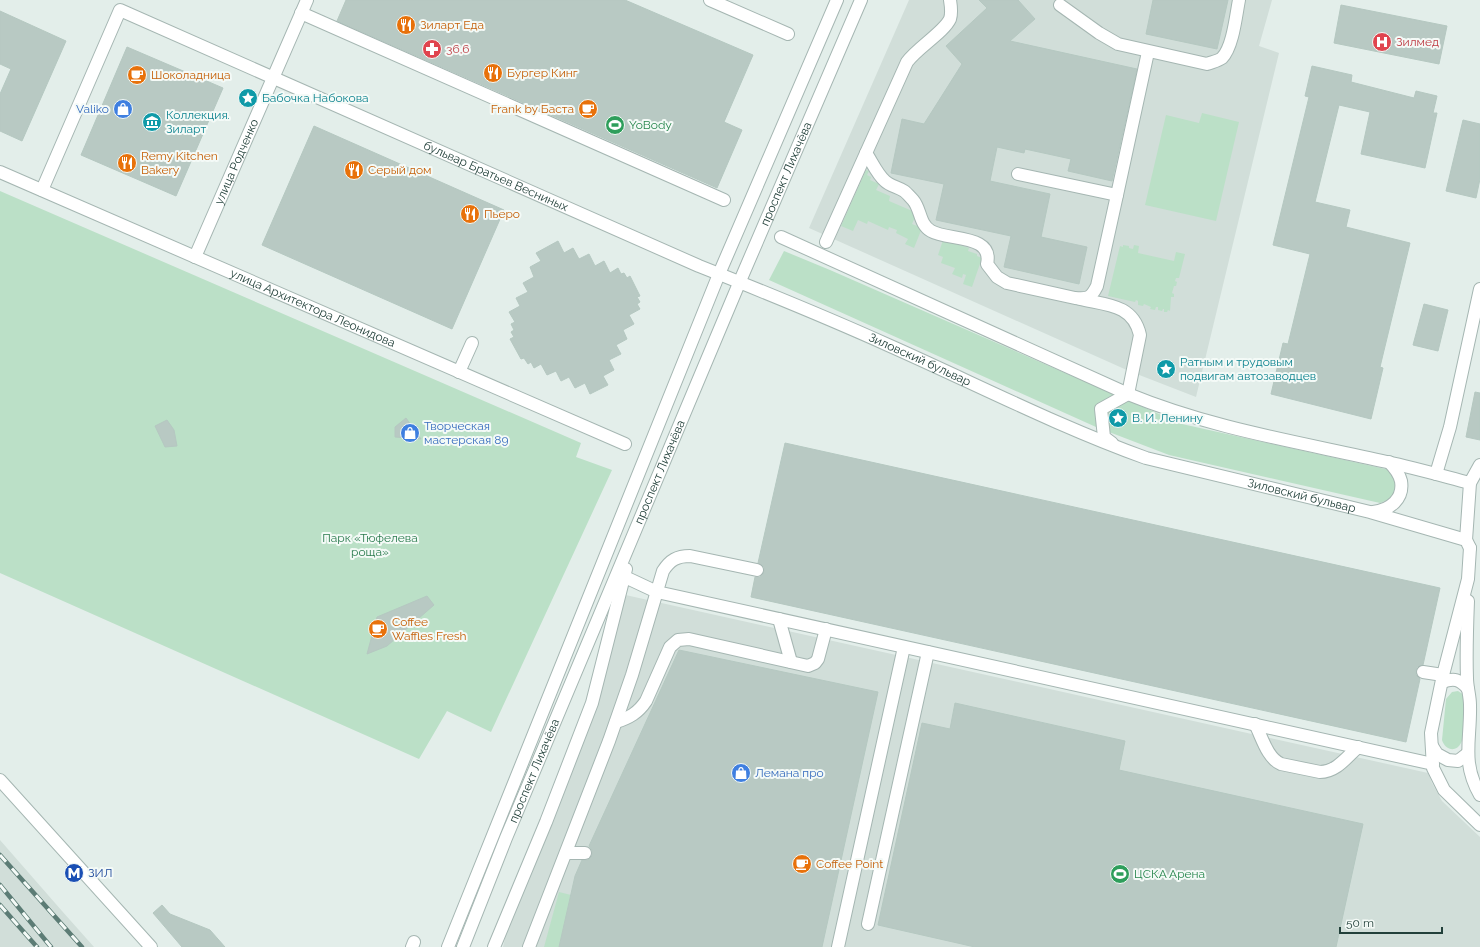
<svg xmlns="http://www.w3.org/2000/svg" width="1480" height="947" font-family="Raleway,sans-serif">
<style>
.built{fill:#d1ded9}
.green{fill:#bbe0c7}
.building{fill:#b8c9c3;stroke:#b5c8c1}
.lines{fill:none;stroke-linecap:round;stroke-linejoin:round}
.minor-casing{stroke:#a5b6b2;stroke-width:14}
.minor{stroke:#fff;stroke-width:12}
.rail-casing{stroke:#5c7c75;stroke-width:4.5}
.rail{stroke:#f4faf7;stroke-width:3;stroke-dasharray:9;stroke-linecap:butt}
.labels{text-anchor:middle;stroke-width:4;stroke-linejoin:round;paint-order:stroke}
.food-label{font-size:12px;fill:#c56008;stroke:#f4faf7;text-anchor:start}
.health-label{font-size:12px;fill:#be3a42;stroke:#f4faf7;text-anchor:start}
.culture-label{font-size:12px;fill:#0d838f;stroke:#f4faf7;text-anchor:start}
.shop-label{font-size:12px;fill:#366cbe;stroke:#f4faf7;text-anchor:start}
.leisure-label{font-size:12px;fill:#27864d;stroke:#f4faf7;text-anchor:start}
.street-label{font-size:12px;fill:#22403a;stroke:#f4faf7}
.park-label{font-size:12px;fill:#297a4d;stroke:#f4faf7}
.transit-label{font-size:12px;fill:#164399;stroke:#f4faf7;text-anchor:start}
</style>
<rect width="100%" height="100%" fill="#e3eeea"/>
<path class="built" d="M909 0H1272L1259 46 1279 53 1196 397 1129 371 809 228Z
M621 594 1428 773 1432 783 1442 801 1480 837V947H503L509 921 551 818Z
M0 840 62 911 94 947H0Z"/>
<path class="green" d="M1202 113 1239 122 1216 221 1145 205 1166 115 1199 123Z
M866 170 869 171 867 175 871 177 870 180 879 184 876 190 890 196 889 201 917 213 912 224 922 228 914 248 905 244 908 239 896 233 897 230 889 227 888 230 868 221 867 224 858 220 853 231 841 226Z
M0 191 581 443 576 457 612 470 491 732 447 711 419 759 0 573Z
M943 240 969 248 968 251 977 254V256L982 258 972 287 963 284 966 275 963 274 962 278 952 274 955 268 941 263 943 257 938 255Z
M1123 245 1129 246V248L1133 249 1134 245 1139 246 1138 253 1174 261 1176 252 1185 254 1179 278H1176L1175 281 1177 282 1176 286H1174L1172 293 1174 294V297H1171L1170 311 1168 310 1167 312H1164V309H1163L1162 311 1158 310V307H1156L1155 310 1150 309 1151 307 1144 304 1143 306 1138 305V301L1136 300 1135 302 1108 296 1120 246 1123 247Z
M784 251 830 270 1182 424 1390 470C1394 477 1400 488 1392 497 1389 500 1384 501 1380 503L1169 455 1096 427 769 280Z
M1458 691 1464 695 1466 701C1465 710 1465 736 1461 743 1456 753 1445 750 1442 740L1446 699 1452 692Z
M559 892 571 895 559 947H544Z"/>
<path class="building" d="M346 0H625L753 55 724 122 742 130 717 188 337 21Z
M979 0H1018L1035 19 1010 41 1137 69 1112 181 1068 171 1071 159 1025 149 1024 153 997 147 990 181 1050 194 1041 237 1087 247 1079 284 1004 267 1011 236 936 220 944 184 891 173 902 119 924 124 962 64 946 46 987 8Z
M1153 0H1228L1217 49 1146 34Z
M1341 5 1447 26 1439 64 1334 43Z
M0 11 66 41 22 141 0 131V94L11 69 0 64Z
M127 47 223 88 176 196 81 155Z
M1312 66 1352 75 1351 82 1414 98 1416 91 1437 96 1433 113H1437L1425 168 1361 154 1370 112 1339 105 1315 202 1350 210 1346 227 1410 243 1380 367 1383 368 1371 419 1271 394 1283 343 1288 344 1310 254 1273 245 1309 97 1305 96Z
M1463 120 1480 124V179L1476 198 1446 191Z
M314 126 504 210 452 329 262 245Z
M558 241 564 253 573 248 579 259 589 254 595 266 604 261 610 273 618 268 621 274 624 273 627 278 630 276 640 296 637 297 640 302 637 304 640 309 629 315 634 324 623 330 627 339 616 345 621 354 609 360 614 370 603 376 608 385 590 394 585 383 575 388 569 377 561 381 556 371 547 375 541 364 534 368 531 362 528 364 524 358 521 359 510 339 514 337 511 332 514 330 511 324 515 322 509 312 520 306 516 298 528 292 523 283 534 277 530 267 541 261 536 253Z
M1424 304 1448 310 1438 351 1413 345Z
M1475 392 1480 393V440L1466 437Z
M406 418 421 439 395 437V427Z
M167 420 174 430 177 446 165 447 155 426Z
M785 443 1440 588 1423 665 1417 667 1416 671V675L1420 679 1406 742 751 597 755 577H760L764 572V567L758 563Z
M427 596 434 605 387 646 367 654 377 617Z
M679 650 878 692 822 947H559L575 876 582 860H588L592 856V850L589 846Z
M955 703 1125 741 1119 770 1363 824 1336 947H975L878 925 922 723 950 729Z
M162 905 170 914 210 930 225 947H182L153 913Z"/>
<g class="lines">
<g class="minor-casing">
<g id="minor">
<path d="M710 0 788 34"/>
<path d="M1060 5 1099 33 1118 44 1207 64C1212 62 1218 61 1222 58 1233 47 1236 15 1239 0"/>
<path d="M301 13 724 200"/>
<path d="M866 153C872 162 877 174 885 181 890 186 898 187 904 191 907 193 910 197 913 200 921 209 919 224 931 231 948 241 994 234 987 264L997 277 1007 283 1075 298C1088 299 1091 298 1097 286L1117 195"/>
<path id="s1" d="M0 172 625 444"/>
<path d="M1018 174 1117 195 1148 52"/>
<path id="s2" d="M42 190 120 10 699 266C762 291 826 317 888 345 974 383 1057 426 1146 458L1370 512 1466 540 1470 548"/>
<path d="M781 237 1128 394C1213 429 1299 442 1387 462 1415 468 1443 476 1470 483"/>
<path d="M826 242 907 62C917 48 944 32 950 19 952 13 951 6 950 0"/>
<path id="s3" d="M195 257 307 0"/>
<path d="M1080 299C1106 305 1133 304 1140 335L1128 394"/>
<path d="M459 372 472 343"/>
<path d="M1112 443 1104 437 1101 409 1128 394"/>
<path d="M1436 474 1450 427 1480 289"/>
<path d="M1373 512C1390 510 1404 499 1401 481 1399 473 1394 467 1389 462"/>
<path d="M1466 540 1470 483 1480 465"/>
<path d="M1470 548 1468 579 1443 675 1431 733 1433 768 1444 790 1480 825"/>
<path d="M625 577 657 592 1433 764"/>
<path d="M1468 601C1467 626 1466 652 1467 678 1467 687 1470 696 1470 705 1471 740 1461 762 1480 795"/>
<path d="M779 619 791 662"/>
<path d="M1423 672 1443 675"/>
<path d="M1442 682C1454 678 1460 679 1468 689"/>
<path d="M616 722C629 718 638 713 646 701L670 647 678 640 689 639 808 666 815 663 818 659 826 629"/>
<path d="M1255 724C1262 737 1267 758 1281 764L1320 772C1336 772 1346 758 1358 747"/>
<path d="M1432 746 1437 754 1448 760 1458 761 1467 754"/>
<path d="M0 780 151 947"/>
<path d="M566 853H585"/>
<path d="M868 924 928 652"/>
<path d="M412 947 414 942"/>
<path d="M448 947 719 274 837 0"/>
<path id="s4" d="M463 947 506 838 740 281 861 0"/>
<path d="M494 947 546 822 592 703 626 569"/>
<path d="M529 947 609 741 632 675 663 571C670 560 677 556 690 556L757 570"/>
<path d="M838 947 904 647"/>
</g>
</g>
<use href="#minor" class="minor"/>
<g class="rail-casing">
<path id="rail" d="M0 855 82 947
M0 885 51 947
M0 905 37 947"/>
</g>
<use href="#rail" class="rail"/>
</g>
<defs>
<g id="restaurant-disc" transform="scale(1)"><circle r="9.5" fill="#e8710a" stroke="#f4faf7"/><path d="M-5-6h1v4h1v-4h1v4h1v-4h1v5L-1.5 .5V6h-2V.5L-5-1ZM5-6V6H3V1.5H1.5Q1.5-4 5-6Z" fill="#fff"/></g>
<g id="hospital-disc" transform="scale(1)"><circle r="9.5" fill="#e0444e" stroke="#f4faf7"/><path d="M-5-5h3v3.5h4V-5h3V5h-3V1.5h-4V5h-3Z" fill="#fff"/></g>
<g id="pharmacy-disc" transform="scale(1)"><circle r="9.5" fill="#e0444e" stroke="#f4faf7"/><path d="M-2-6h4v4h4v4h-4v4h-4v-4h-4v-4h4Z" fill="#fff"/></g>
<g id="cafe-disc" transform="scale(1)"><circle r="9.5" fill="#e8710a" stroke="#f4faf7"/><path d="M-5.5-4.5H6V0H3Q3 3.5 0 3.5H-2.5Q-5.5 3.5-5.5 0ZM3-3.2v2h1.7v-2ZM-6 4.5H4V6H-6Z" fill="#fff"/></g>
<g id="sight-disc" transform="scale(1)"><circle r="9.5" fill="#0f9aa8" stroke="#f4faf7"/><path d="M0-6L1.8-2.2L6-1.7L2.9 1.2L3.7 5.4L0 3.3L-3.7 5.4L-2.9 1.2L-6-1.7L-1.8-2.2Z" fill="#fff"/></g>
<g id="shop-disc" transform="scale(1)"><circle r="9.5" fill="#3f7fe0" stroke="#f4faf7"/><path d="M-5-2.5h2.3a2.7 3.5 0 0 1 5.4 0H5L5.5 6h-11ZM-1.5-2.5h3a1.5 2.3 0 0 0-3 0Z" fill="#fff"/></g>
<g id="museum-disc" transform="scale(1)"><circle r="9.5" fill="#0f9aa8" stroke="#f4faf7"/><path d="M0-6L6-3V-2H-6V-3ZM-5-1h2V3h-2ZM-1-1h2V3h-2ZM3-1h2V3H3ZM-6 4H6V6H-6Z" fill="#fff"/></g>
<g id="stadium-disc" transform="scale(1)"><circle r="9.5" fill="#2e9e5b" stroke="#f4faf7"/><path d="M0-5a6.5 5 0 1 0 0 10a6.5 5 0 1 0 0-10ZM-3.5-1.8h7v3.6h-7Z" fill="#fff"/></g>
<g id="metro-disc" transform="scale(1)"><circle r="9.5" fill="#1a4fb4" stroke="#f4faf7"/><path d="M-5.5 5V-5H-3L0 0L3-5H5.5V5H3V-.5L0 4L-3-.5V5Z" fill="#fff"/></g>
</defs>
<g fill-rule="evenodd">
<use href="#restaurant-disc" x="406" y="25"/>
<use href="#hospital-disc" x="1382" y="42"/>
<use href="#pharmacy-disc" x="432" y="49"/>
<use href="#restaurant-disc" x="493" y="73"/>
<use href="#cafe-disc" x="137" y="75"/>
<use href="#sight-disc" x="248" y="98"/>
<use href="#shop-disc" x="123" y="109"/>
<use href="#cafe-disc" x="588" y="109"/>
<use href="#museum-disc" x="152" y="122"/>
<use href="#stadium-disc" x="615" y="125"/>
<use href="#restaurant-disc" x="127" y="163"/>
<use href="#restaurant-disc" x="354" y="170"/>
<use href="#restaurant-disc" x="470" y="214"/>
<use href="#sight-disc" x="1166" y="369"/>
<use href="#sight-disc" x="1118" y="418"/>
<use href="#shop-disc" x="410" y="433"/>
<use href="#cafe-disc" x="378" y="629"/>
<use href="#shop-disc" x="741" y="773"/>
<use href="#cafe-disc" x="802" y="864"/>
<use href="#metro-disc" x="74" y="873"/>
<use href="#stadium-disc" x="1120" y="874"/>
</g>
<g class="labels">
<g class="food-label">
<text x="420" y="29">Зиларт Еда</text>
<text x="507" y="77">Бургер Кинг</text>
<text x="151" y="79">Шоколадница</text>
<text x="574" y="113" text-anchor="end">Frank by Баста</text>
<text x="141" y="160">Remy Kitchen<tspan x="141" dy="14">Bakery</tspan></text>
<text x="368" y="174">Серый дом</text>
<text x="484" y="218">Пьеро</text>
<text x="392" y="626">Coffee<tspan x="392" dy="14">Waffles Fresh</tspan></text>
<text x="816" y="868">Coffee Point</text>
</g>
<g class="health-label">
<text x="1396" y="46">Зилмед</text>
<text x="446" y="53">36,6</text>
</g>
<g class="culture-label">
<text x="262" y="102">Бабочка Набокова</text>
<text x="166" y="119">Коллекция.<tspan x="166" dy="14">Зиларт</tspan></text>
<text x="1180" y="366">Ратным и трудовым<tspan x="1180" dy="14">подвигам автозаводцев</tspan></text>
<text x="1132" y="422">В. И. Ленину</text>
</g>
<g class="shop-label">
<text x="109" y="113" text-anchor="end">Valiko</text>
<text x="424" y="430">Творческая<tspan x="424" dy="14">мастерская 89</tspan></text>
<text x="755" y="777">Лемана про</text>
</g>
<g class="leisure-label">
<text x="629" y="129">YoBody</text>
<text x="1134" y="878">ЦСКА Арена</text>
</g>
<g class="street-label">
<text dy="4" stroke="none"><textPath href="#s3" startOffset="104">улица Родченко</textPath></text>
<text dy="4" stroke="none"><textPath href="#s4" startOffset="838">проспект Лихачёва</textPath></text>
<text dy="4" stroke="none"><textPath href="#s2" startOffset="607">бульвар Братьев Весниных</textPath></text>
<text dy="4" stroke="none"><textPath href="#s1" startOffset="341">улица Архитектора Леонидова</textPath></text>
<text dy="4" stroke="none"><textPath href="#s2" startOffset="1069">Зиловский бульвар</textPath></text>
<text dy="4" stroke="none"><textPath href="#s4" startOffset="514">проспект Лихачёва</textPath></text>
<text dy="4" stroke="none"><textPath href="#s2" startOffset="1476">Зиловский бульвар</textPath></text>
<text dy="4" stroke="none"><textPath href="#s4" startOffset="190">проспект Лихачёва</textPath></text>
</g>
<g class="park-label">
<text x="370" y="542">Парк «Тюфелева<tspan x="370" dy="14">роща»</tspan></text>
</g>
<g class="transit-label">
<text x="88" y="877">ЗИЛ</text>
</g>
</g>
<path d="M1340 927v6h102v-6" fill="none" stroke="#22403a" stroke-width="2"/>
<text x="1346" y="927" font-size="12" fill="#22403a" stroke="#f4faf7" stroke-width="3" paint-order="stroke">50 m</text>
</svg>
